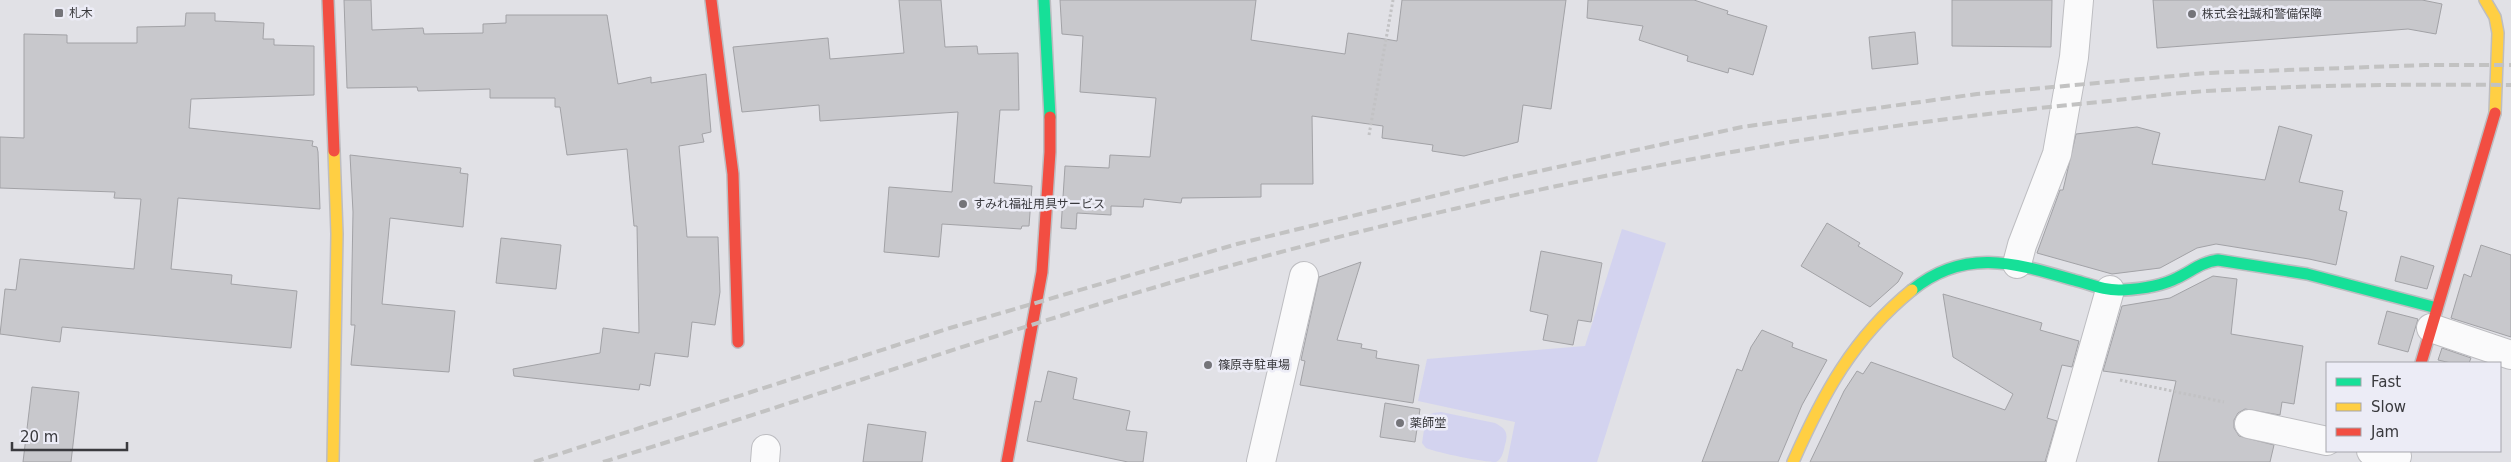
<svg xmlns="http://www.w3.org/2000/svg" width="2511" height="462" font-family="'DejaVu Sans','Noto Sans JP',sans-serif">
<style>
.green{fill:#d3d3ef}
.building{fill:#c8c8cc;stroke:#a2a2a6}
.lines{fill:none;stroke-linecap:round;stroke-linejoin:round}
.street-casing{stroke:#bdbdc1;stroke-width:30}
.fast-casing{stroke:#bdbdc1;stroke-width:14}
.slow-casing{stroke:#bdbdc1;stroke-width:14}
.jam-casing{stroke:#bdbdc1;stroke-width:14}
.path{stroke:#c2c2c4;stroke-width:3;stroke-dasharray:2.5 2.5;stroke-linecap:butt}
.street{stroke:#fafafb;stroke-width:28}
.fast{stroke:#16e098;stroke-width:11}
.slow{stroke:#ffcf43;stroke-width:11}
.jam{stroke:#f24e42;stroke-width:11}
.rail{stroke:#c2c2c2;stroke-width:4;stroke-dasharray:10 5;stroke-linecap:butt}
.poi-dot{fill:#747479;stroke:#ececf6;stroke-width:2}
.labels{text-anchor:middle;stroke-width:5;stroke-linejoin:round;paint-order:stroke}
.poi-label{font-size:12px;fill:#3a3a3e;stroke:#ececf6;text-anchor:start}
</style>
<rect width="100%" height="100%" fill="#e1e1e6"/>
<path class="green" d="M1622 229 1666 243 1597 462H1507L1515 422 1418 401 1427 359 1585 346Z
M1441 412 1495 423C1504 428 1508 431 1506 441 1504 448 1503 459 1496 462 1484 462 1438 453 1426 448L1422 443 1426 417 1433 413Z"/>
<path class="building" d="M344 0H371L372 30 423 28 424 34 483 33V24L506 23V15H607L618 84 651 77V83L706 74 711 132 702 134 704 142 679 146 687 237H718L720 292 715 325 692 322 688 357 655 353 650 386 640 384 639 390 514 376 513 369 600 353 603 328 639 333 637 226H634L627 149 567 155 560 107H555V98H490V89L418 91 417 87 347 88Z
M899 0H941L945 47 977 46 978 54 1018 53 1019 110H1000L994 183 1032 186 1029 226H1022L1021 229 942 224 939 257 884 252 889 187 952 192 958 112 820 121 819 105 742 112 733 47 828 38 830 59 904 53Z
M1060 0H1256L1251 40 1345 54 1348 33 1397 41 1402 0H1566L1551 109 1523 105 1518 142 1464 156 1432 151 1433 145 1382 138 1383 126 1312 116 1313 184H1261V197L1182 198 1181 203 1144 199 1143 207 1111 206V215L1077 213 1076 229 1061 228 1065 166 1109 168 1110 155 1150 157 1156 98 1080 92 1083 36 1062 34Z
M1588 0H1694L1728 11 1727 14 1767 26 1753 75 1729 68 1728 73 1687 61 1688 56 1639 40 1643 26 1587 18Z
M1952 0H2052L2051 47 1952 46Z
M2153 0H2422L2442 4 2436 34 2408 29 2157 48Z
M186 13H215V21L264 23 263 39H274V45L314 46V95L191 99 189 128 313 141 312 146 317 147 318 152 320 209 178 198 171 269 232 275 231 284 297 291 291 348 62 327 60 342 0 334 5 289 16 290 20 259 134 269 141 199 114 198 115 192 0 188V137L24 138V34L67 35V43H137V27L185 26Z
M1915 32 1918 64 1872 69 1869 37Z
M2279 126 2312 135 2299 182 2343 191 2339 210 2347 212 2336 265 2309 259 2216 244 2197 248 2160 268 2112 274 2037 253 2060 190H2063L2076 134 2137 127 2160 133 2152 164 2265 180Z
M350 155 461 168 460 173 468 174 463 227 390 218 382 304 455 311 449 372 351 365 355 325H351L353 212Z
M1827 223 1860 243 1858 246 1903 273 1898 282 1870 307 1801 266Z
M501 238 561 245 556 289 496 283Z
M2481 245 2511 255V337L2451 318 2464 274 2471 277Z
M1541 251 1602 263 1591 322 1578 320 1573 345 1543 340 1548 315 1530 311Z
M2401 256 2434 266 2427 289 2395 281Z
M1361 262 1337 340 1362 344 1361 348 1377 351 1376 358 1419 365 1413 403 1300 385 1305 361 1301 360 1319 277Z
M2213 276 2237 279 2231 334 2303 346 2294 404 2282 402 2280 415 2245 409 2238 413 2234 420V428L2239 436 2274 445 2270 462H2158L2176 381 2103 371 2122 306 2170 298Z
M1943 294 2042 323 2040 330 2079 341 2072 367 2062 365 2047 418 2057 421 2045 462H1810L1844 391 1857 371 1863 374 1871 362 2005 410 2013 394 1953 357Z
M2387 311 2418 319 2408 352 2378 344Z
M1762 330 1793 343 1792 347 1827 360 1802 405 1778 462H1702L1737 369 1742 371 1751 347Z
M2442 348 2471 358 2469 363H2451L2438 360Z
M1048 371 1077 378 1073 399 1130 411 1126 430 1147 432 1143 462H1128L1027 441 1035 401 1041 402Z
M32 387 79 392 71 462H23Z
M1385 403 1420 409 1415 442 1380 437Z
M868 424 926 432 922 462H863Z"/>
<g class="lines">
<g class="street-casing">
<path id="street" d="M2017 264 2022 245 2057 154 2074 57 2079 0
M2431 328 2511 355
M2249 424 2327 441
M2371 451 2397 456
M765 462 766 449
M1261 462 1304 276
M2061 462 2110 290"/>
</g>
<g class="fast-casing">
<path id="fast" d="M1044 0 1050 117
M1912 290C1965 247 2015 263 2074 280 2090 284 2104 291 2122 290 2140 289 2160 287 2177 278 2192 271 2201 262 2218 260L2307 274 2437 308"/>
</g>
<g class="slow-casing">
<path id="slow" d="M2485 0 2495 17 2498 33 2495 113
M333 462 337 234 334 151
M1793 462C1823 394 1853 338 1912 290"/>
</g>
<g class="jam-casing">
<path id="jam" d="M328 0 334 151
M711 0 733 174 738 342
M2421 363 2495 113
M1007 462 1042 272 1050 152V117"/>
</g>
<path class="path" d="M1369 135 1393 0
M2120 380 2224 402"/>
<use href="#street" class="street"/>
<use href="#fast" class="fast"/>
<use href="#slow" class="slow"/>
<use href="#jam" class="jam"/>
<path class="rail" d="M534 462 950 328 1237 244 1512 177 1742 127 1977 94 2206 73 2425 65H2511
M603 462C816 397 1026 322 1240 263 1515 188 1796 132 2079 104 2122 100 2164 94 2206 91 2308 85 2410 84 2511 85"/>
</g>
<g class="poi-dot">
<rect x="54" y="8" width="10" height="10" rx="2.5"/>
<circle cx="2192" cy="14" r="5"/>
<circle cx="963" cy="204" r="5"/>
<circle cx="1208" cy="365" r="5"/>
<circle cx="1400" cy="423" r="5"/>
</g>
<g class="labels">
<g class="poi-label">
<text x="69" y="17">札木</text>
<text x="2202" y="18">株式会社誠和警備保障</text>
<text x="973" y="208">すみれ福祉用具サービス</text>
<text x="1218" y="369">篠原寺駐車場</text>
<text x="1410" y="427">薬師堂</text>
</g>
</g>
<rect x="2326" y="362" width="175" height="90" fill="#ececf6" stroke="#a5a5ac"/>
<rect x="2336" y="378" width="25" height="8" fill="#16e098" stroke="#a5a5ac"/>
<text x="2371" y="387" font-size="15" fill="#3a3a3e">Fast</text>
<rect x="2336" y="403" width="25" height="8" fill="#ffcf43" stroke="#a5a5ac"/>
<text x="2371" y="412" font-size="15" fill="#3a3a3e">Slow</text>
<rect x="2336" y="428" width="25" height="8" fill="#f24e42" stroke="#a5a5ac"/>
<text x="2371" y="437" font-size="15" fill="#3a3a3e">Jam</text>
<path d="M12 442v8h115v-8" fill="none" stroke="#3a3a3e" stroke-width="2.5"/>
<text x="20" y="442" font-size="15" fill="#3a3a3e" stroke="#ececf6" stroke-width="4" paint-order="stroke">20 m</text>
</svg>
